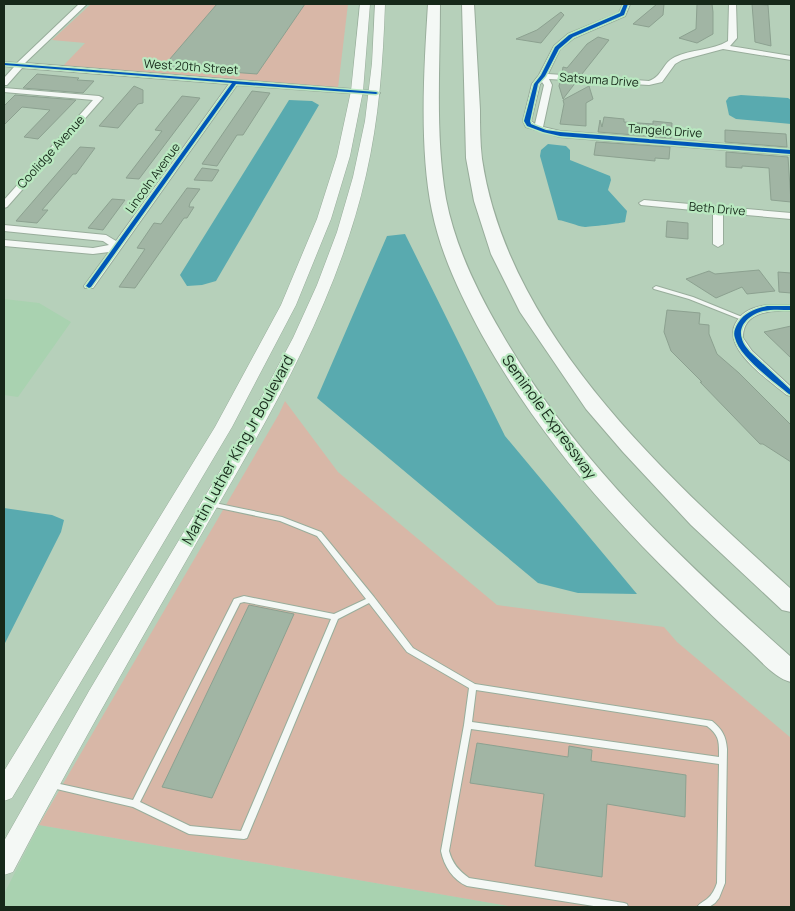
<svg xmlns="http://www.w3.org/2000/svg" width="795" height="911" font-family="Manrope,sans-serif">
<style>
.built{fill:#a9d2b0}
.green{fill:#d8b7a7}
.water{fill:#59aaaf}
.building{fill:#a1b5a4;stroke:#8ca190}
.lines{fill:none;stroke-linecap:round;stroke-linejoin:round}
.service-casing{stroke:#98ad9b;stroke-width:2}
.minor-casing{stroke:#98ad9b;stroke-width:2}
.secondary-casing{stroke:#98ad9b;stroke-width:1}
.motorway-casing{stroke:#98ad9b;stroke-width:2}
.service{fill:#f4f8f5;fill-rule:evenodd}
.minor{fill:#f4f8f5;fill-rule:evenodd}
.secondary{fill:#f4f8f5;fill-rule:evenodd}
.motorway{fill:#f4f8f5;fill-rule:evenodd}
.cycleway-casing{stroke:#b9e8c0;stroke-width:3}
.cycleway{fill:#0057b8;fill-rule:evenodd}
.labels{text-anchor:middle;stroke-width:4.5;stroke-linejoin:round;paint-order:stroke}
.far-street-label{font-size:12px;fill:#162819;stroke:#b9e8c0}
.street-label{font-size:15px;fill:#162819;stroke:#b9e8c0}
</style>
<rect width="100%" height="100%" fill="#b6d0ba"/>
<path class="built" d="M4 299 39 303 71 322 18 397 4 395Z
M39 825 515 907H4V894Z"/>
<path class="green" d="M91 4H348L338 88 63 66 85 43 52 40Z
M285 401 338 472 497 605 664 627 677 642 791 738V907H515L39 825 279 414Z"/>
<path class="water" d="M741 95 788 98 791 100V124L736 119 729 115 726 101 729 97Z
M289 100 312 101 319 105 216 281 202 285 187 286 180 275Z
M548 144 566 146 570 150V160L610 176 611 180 608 190 627 211 625 222C623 223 588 227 585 227 576 226 567 221 558 220L540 156 541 150Z
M405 234 505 436 637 594 578 593 538 583 317 398 387 236Z
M4 508 52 515 64 520 61 532 4 645Z"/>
<path class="building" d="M217 4H305L257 74 190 69 194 64 183 68 163 67Z
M657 4H664L663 15 649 27 633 24Z
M697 4H712L713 12V34L697 43 679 38 696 29Z
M752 4 768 5 771 46 755 42Z
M561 12 564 15 541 43 516 39 537 30Z
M598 37 609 40 582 74 562 73 563 67 567 68 587 44Z
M37 74 79 78 77 80 94 81 83 93 23 88Z
M560 82H576L563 99 559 86Z
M134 86 143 90V103L138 104 118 128 99 126Z
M589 86 593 99 586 103V126L560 124 564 104 563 100Z
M252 91 270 93 243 135H237L217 166 202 164Z
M15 95 76 100 38 139 24 137 50 110 22 107 4 125V106Z
M182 96 200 98 139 179 126 178 162 131 155 130Z
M604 117 624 119V122L653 124V121L672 123 671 138 598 132 600 120 602 127Z
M725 130 786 134 787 147 725 142Z
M596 142 670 147 669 159 655 158V161L594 155Z
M80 147 95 148 76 174H73L42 210H48L37 223 16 221Z
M726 152 788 157 791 202 771 200 769 168 742 166V168L726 167Z
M202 168 219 170 212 181 194 180Z
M187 188 200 189 190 203 189 207H194L187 218H184L135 288 119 287 145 249 137 248 154 223 161 224Z
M112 199 125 200 103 230 88 228Z
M667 221 688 223V239L666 237Z
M759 270 775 291 747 294 742 287 716 298 686 279 709 271 715 274Z
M778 272 791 273V293L779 292Z
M667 310 700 313 699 324 709 325V334L717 354 739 373 791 425V462L763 444H760L700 382H702L671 351 664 332Z
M791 326V358L764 332Z
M249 605 294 614 212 798 162 787Z
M477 743 568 757 569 746 592 750 591 761 686 775 685 817 607 804 602 877 535 866 544 794 470 783Z"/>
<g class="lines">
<g class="service-casing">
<path id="service" d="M656 286 693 297 747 319 744 321 742 320 689 299 654 289 653 288Z
M208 502H210L282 517 321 532 374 597 413 648 475 684 712 721C722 729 726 736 727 749L725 883 719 898 715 903 709 907H697C700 903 703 902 707 899 712 895 715 889 717 883L719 764 471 729 449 851C452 863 459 871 469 878L624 903 627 904 628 907H600L467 886C453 880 444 866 441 851L464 725 469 688 407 652 369 603 338 619 247 838 244 839 189 834 133 807 48 787 47 785 48 783 51 782 133 800 234 599 244 596 334 614 366 599 317 536 280 521 210 506 207 504ZM244 602 331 619 241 831 190 826 140 802 240 603ZM476 690 707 726C720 736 719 742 719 757L472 722Z"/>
</g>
<g class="minor-casing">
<path id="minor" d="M79 4H87L25 63 376 91 380 93 376 95 237 85 93 288H85L84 286 109 252 93 254 4 246V240L93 248 109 245 103 241 4 231V225L106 235 116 241 229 84 22 68 7 85H4V78L14 67 4 66V62L17 63Z
M623 4H630L625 16 574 38 560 49 548 74 649 81C663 76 662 63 675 57 691 49 712 51 728 41L729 4H736L737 38 730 46 791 56V60L723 49 682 60 675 64 662 82 649 85 549 79 552 85 543 127 560 131 791 149V155L560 137 526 127 523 121 532 84 539 75 554 46 568 34 619 13ZM542 82 544 85 535 124 531 121 540 84Z
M4 88 99 96 103 98 7 207 4 208V200L93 100 4 92Z
M644 200 791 213V219L723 213V244L718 247 713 244V212L641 205 639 203Z
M767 305H791V311C772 310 742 311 743 338L752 351 791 387V396L787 395C769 380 719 347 737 321 744 310 755 307 767 305Z"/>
</g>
<g class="secondary-casing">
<path id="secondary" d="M360 4H370L363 91 350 156 331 219 296 305 232 427 12 798 4 801V771L215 427 281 305 317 219 337 156 351 91Z
M375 4H385C383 62 379 119 366 175 334 316 256 438 186 561 127 664 68 767 13 872L4 875V841L89 691 238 441 293 338 317 285 337 232 353 177 365 121 372 63Z"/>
</g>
<g class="motorway-casing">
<path id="motorway" d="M428 4H440C440 69 435 135 446 199 455 246 477 291 501 332 574 460 682 560 791 657V682C775 678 762 662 750 651 726 629 702 606 679 583 603 509 534 428 482 335 461 296 441 255 432 211 419 149 424 67 428 4Z
M462 4H474C476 39 478 74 480 110 480 126 480 143 482 159 508 334 666 476 791 589V612L782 610 691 525 623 452 586 409 520 312 491 254 474 201 466 158Z"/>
</g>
<use href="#service" class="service"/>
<use href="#minor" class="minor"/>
<use href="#secondary" class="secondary"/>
<use href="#motorway" class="motorway"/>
<g class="cycleway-casing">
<path id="cycleway" d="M624 4H628L624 15 573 37 559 49 545 76 538 84 530 121 531 124 546 130 560 132 791 150V154L560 136 543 132 527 126 524 121 534 84 541 75 555 47 569 35 620 13Z
M4 63 376 92 378 93 376 94 236 84 91 287 89 288 86 286 232 83 4 65Z
M767 306H791V310C782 310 773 309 763 311 751 314 737 325 742 339 743 344 747 348 750 352L791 390V395L789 394C774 382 739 356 735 338 733 333 735 328 738 323 745 312 755 309 767 306Z"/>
</g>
<use href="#cycleway" class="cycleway"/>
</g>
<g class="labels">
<g class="far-street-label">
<text transform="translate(191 67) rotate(4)" y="4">West 20th Street</text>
<text transform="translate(599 80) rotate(4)" y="4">Satsuma Drive</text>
<text transform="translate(665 131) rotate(4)" y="4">Tangelo Drive</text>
<text transform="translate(51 152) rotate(-48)" y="4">Coolidge Avenue</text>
<text transform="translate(153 178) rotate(-54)" y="4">Lincoln Avenue</text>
<text transform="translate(717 209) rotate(5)" y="4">Beth Drive</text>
</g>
<g class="street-label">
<text transform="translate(549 417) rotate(54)" y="5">Seminole Expressway</text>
<text transform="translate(238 450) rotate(-61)" y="5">Martin Luther King Jr Boulevard</text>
</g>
</g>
<rect width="795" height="911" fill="none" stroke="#162819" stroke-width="10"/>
</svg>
